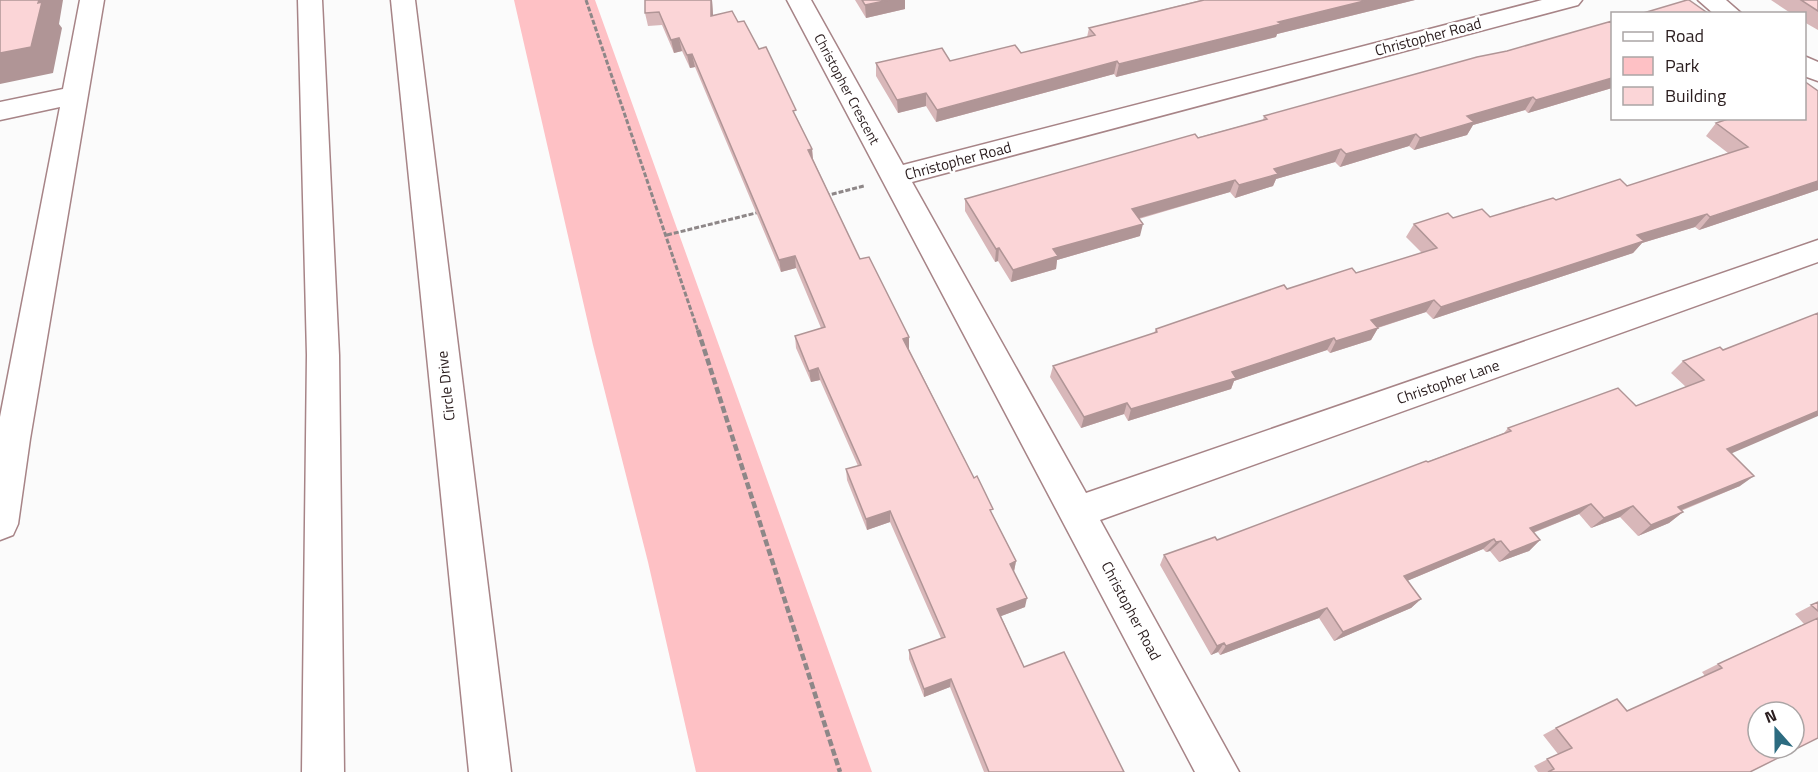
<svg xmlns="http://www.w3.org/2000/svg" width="1818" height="772" font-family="'Titillium Web',sans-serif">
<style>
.green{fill:#fec1c5}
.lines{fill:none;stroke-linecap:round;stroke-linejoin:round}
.minor-casing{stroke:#a78487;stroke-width:3}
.highway-casing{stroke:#a78487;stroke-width:3}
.path-far1{stroke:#8e8788;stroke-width:3;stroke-dasharray:5 2;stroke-linecap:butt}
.path{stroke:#8e8788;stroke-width:4.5;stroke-dasharray:7 3;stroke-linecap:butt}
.minor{fill:#fff;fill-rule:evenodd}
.highway{fill:#fff;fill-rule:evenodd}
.wall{fill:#d8b7b9}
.shaded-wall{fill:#b09596}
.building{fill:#fbd5d7;stroke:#b09596;stroke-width:1.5;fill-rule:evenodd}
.labels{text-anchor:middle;stroke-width:5;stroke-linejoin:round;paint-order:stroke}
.far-street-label{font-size:14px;fill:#2a1d1e;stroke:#fff}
.street-label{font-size:15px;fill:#2a1d1e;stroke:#fff}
</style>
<rect width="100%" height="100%" fill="#fbfbfb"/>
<path class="green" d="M514 0H595L872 772H696L648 562 593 345Z"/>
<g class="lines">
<g class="minor-casing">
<path id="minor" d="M80 0H104L30 439 18 524 13 535 0 540V417L60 107 0 120V102L63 89Z
M787 0H811L903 165 1542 0H1582L1578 5 912 182 1086 493 1818 240V262L1100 520 1239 772H1195Z
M1698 0H1726L1742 14H1714Z
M1804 56 1818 62V81L1804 76Z"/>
</g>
<g class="highway-casing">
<path id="highway" d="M298 0H322L339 355 344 772H302L307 355Z
M391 0H415L511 772H469Z"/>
</g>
<path class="path-far1" d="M586 0 698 331
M825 196 864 186
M667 235 760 212"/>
<path class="path" d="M698 330 840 772"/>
<use href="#minor" class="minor"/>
<use href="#highway" class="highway"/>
</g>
<path class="wall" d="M712 0 713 15 738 22 759 49 797 118 812 149 813 159 860 259 909 349 1016 561 1014 572 1025 607 1001 616 1024 667 1124 772H984L950 687 924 697 909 659V650L941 638 890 522 867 530 847 480 846 469 858 466 820 380 811 382 796 348 795 336 821 328 796 268 781 272 695 67 690 68 682 51 674 53 662 25 648 26 645 13Z
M855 0H905V9L866 18Z
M1201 0H1415L1277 34 1276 37 1116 77 1114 74 936 122 926 106 898 113 876 76V63L950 61 1021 53 1087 37 1089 28Z
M1771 0H1818V30L1804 22V14H1792Z
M1612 21V88L1528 113 1525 110 1473 125 1467 135 1414 150 1409 146 1340 167 1335 162 1276 179 1273 186 1235 198 1230 192 1139 219 1140 236 1057 260 1056 269 1011 282 998 261 995 262 965 211V199L1263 120 1264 116 1507 51Z
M1716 123 1818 190 1699 230 1695 227 1642 243 1633 253 1433 319 1426 312 1378 328 1371 340 1330 353 1327 350 1234 381 1231 389 1128 421 1124 414 1081 428 1050 377 1053 366 1154 333 1156 329 1287 289 1356 273 1422 253 1406 237 1414 224 1453 218 1490 217 1556 200 1627 186 1728 153 1706 136Z
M1720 347 1731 453 1740 486 1681 511 1683 512 1669 523 1638 536 1620 517 1591 528 1579 514 1533 533 1540 540 1529 551 1499 562 1490 551 1486 552 1483 549 1407 581 1421 599 1411 608 1334 641 1319 618 1220 655 1218 652 1211 655 1160 565 1164 555 1217 540 1504 433 1508 428 1636 406 1686 387 1671 373 1683 361Z
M1818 602V738L1750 772H1538L1534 766 1558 754 1543 735 1556 728 1627 711 1705 676 1702 672 1718 664 1804 624 1795 614Z"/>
<path class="shaded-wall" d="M39 0H63L59 24 62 28 53 73 0 84V53L38 3Z
M711 0H712L714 29 711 16Z
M889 0H905V9L866 18 865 5Z
M1368 0H1415L1277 34 1276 37 1116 77 1119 64 1278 22Z
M679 38 682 51 674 53 671 40Z
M692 54 695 67 690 68 687 55Z
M1117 61 1114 74 936 122 937 110Z
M1612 78V88L1528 113 1536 100Z
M926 93V106L898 113 897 100Z
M1533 97 1525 110 1473 125 1467 135 1414 150 1420 138 1467 116Z
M1416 134 1409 146 1340 167 1346 154Z
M812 149 813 161 808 150Z
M1341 149 1335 162 1276 179 1273 186 1235 198 1239 185 1274 169Z
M1235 180 1230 192 1129 221 1132 209Z
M1818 181V190L1699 230 1710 217Z
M1707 214 1695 227 1642 243 1633 253 1433 319 1441 307 1637 235Z
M1143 224 1140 236 1057 260 1056 269 1011 282 1013 270 1053 249Z
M999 248 998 261 995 262 996 249Z
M795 256 796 268 781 272 779 260Z
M1434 300 1426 312 1364 332 1371 320Z
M1378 328 1371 340 1330 353 1336 341Z
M909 337V349L903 351V339Z
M1334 338 1327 350 1234 381 1231 389 1128 421 1131 409 1245 367Z
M818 368 820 380 811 382 809 371Z
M1127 403 1124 414 1081 428 1084 417Z
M1818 411V416L1714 461 1727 449Z
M1754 476 1740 486 1664 517 1678 507Z
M1591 504 1579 514 1519 538 1530 528Z
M1633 506 1620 517 1591 528 1604 518Z
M890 511V522L867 530 866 519Z
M1683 512 1669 523 1638 536 1651 525Z
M1494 539 1483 549 1395 586 1404 576Z
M1540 540 1529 551 1499 562 1510 552Z
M1501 541 1490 551 1486 552 1496 542Z
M1016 561 1014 571 1008 574 1010 564Z
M1027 598 1025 607 996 618 997 609Z
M1421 599 1411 608 1334 641 1343 632Z
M1327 608 1319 618 1220 655 1226 646Z
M1224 643 1218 652 1211 655 1217 646Z
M951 679 950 687 924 697V689Z"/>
<path class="building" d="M0 0H39L38 3 42 2 31 47 0 53Z
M645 0H711V16L732 11 738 22 744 21 759 49 766 47 796 110 793 111 812 149 808 150 860 259 869 257 909 337 903 339 974 478 977 476 993 509 990 510 1016 561 1010 564 1027 598 997 609 1024 667 1064 652 1124 772H989L951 679 924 689 909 650 945 637 890 511 866 519 846 469 861 465 818 368 809 371 795 336 825 327 795 256 779 260 692 54 687 55 679 38 671 40 659 12 645 13Z
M862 0H889L865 5Z
M1204 0H1368L1278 22 1281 24 1119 64 1117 61 937 110 926 93 897 100 876 63 942 48 950 61 1015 45 1021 53 1095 35 1089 28Z
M1687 0H1689L1709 14H1640Z
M1801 0H1818V11Z
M1612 21V78L1536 100 1533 97 1467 116 1474 122 1420 138 1416 134 1346 154 1341 149 1274 169 1278 174 1239 185 1235 180 1132 209 1143 224 1053 249 1058 256 1013 270 999 248 996 249 965 199 1195 134 1198 138 1267 119 1264 116 1477 57 1507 51Z
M1804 81 1818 91V181L1710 217 1707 214 1637 235 1644 241 1441 307 1434 300 1371 320 1378 328 1336 341 1334 338 1232 372 1236 378 1131 409 1127 403 1084 417 1053 366 1157 332 1156 329 1284 285 1287 289 1352 268 1356 273 1437 248 1414 224 1448 213 1453 218 1482 209 1490 217 1553 198 1556 200 1620 179 1627 186 1748 147 1716 123 1731 118H1804Z
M1818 313V411L1727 449 1754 476 1678 507 1683 512 1651 525 1633 506 1604 518 1591 504 1530 528 1540 540 1510 552 1501 541 1496 542 1494 539 1404 576 1421 599 1343 632 1327 608 1226 646 1224 643 1217 646 1164 555 1215 537 1217 540 1426 461 1428 462 1511 431 1508 428 1618 388 1636 406 1704 380 1683 361 1720 347 1723 350Z
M1818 602V611L1811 605Z
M1818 618V738L1750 772H1548L1554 769 1547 759 1572 748 1556 728 1617 699 1627 711 1722 668 1718 664ZM1758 712H1794V748H1758Z"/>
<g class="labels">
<g class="far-street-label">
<text transform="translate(847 89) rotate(62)" y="5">Christopher Crescent</text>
</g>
<g class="street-label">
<text transform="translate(1428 37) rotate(-15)" y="5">Christopher Road</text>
<text transform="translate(958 161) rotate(-15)" y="5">Christopher Road</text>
<text transform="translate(1448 382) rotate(-19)" y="5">Christopher Lane</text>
<text transform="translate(446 386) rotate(-96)" y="5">Circle Drive</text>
<text transform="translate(1131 611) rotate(62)" y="5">Christopher Road</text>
</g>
</g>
<rect x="1611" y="12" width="195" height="108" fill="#ffffff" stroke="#aaa5a5" stroke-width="1.5"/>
<rect x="1623" y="32" width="30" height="9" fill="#ffffff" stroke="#aaa5a5" stroke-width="1.5"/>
<text x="1665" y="42" font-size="18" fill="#2a1d1e">Road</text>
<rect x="1623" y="57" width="30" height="18" fill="#fec1c5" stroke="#aaa5a5" stroke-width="1.5"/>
<text x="1665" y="72" font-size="18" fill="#2a1d1e">Park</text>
<rect x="1623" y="87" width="30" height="18" fill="#fbd5d7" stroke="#aaa5a5" stroke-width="1.5"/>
<text x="1665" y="102" font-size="18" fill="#2a1d1e">Building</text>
<g transform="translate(1776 730) rotate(339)"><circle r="28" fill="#ffffff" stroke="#aaa5a5" stroke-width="1.5"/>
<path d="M0-4.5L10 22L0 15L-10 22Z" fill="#2c6b80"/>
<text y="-9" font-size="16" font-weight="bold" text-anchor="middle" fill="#2a1d1e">N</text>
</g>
</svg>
